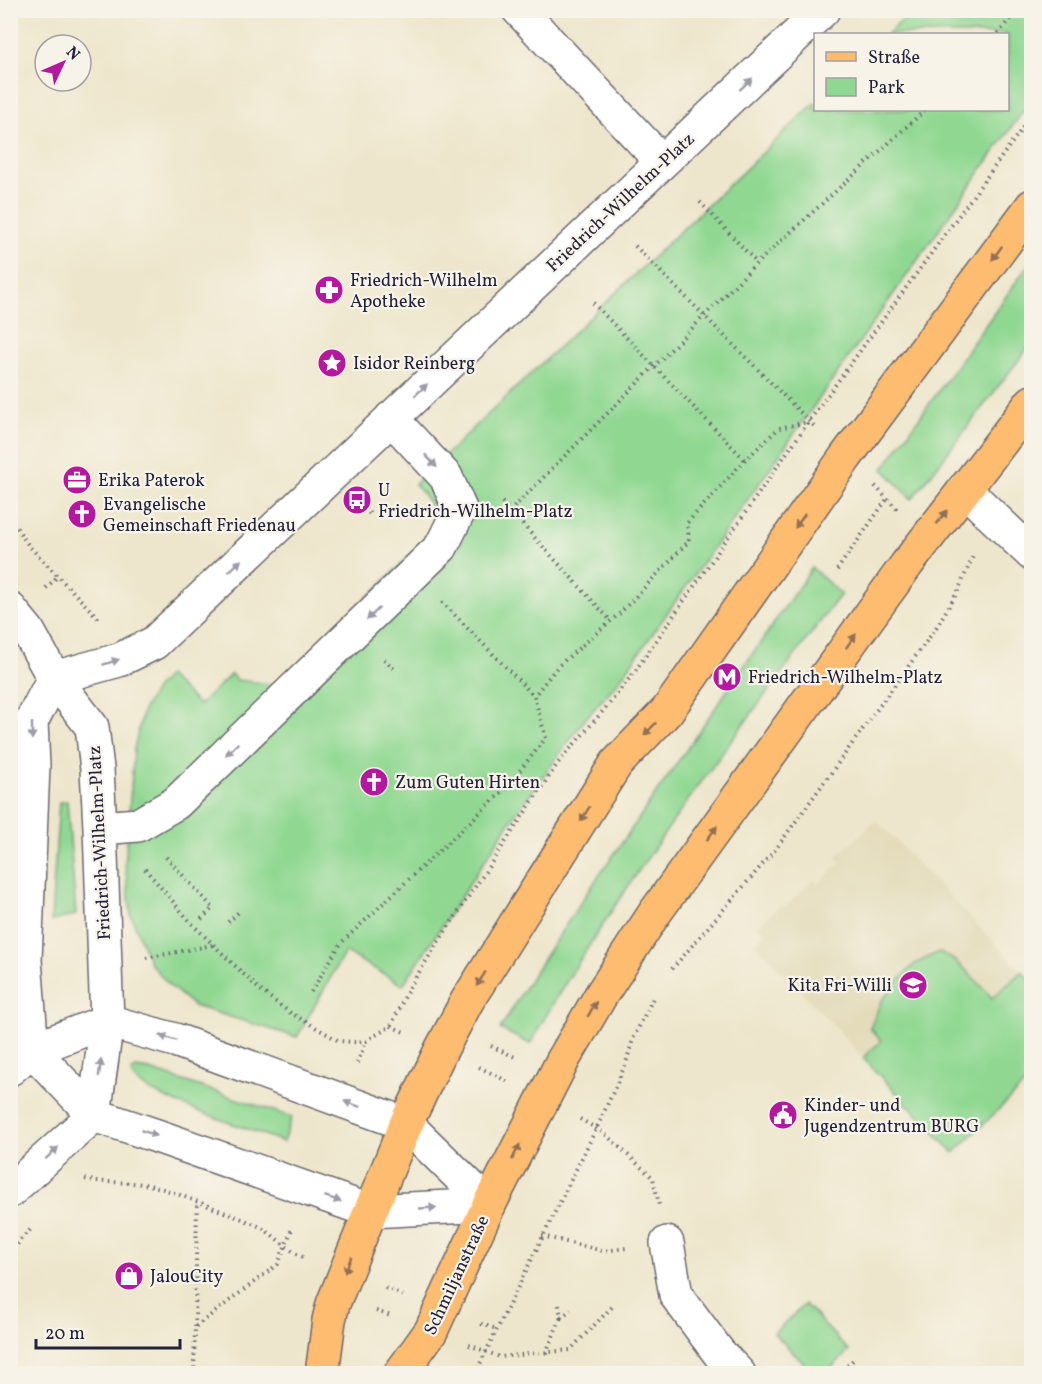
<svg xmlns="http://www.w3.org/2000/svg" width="1042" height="1384" font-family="Vollkorn,serif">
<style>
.built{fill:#e3dbba}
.green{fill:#90d892;stroke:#597d66;stroke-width:1.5}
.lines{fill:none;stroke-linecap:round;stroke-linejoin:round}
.minor-casing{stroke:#69676e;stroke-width:36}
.major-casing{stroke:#69676e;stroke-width:36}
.path{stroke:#69676e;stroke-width:4;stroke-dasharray:1.5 4.5;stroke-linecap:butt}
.minor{stroke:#fff;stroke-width:33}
.major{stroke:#fdbc70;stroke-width:33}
.oneway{fill:#9c9ca7}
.oneway2{fill:#906f56}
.labels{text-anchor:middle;stroke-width:4.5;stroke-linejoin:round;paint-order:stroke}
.street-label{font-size:18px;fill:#22223b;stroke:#f7f3e8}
.poi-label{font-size:18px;fill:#22223b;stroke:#f7f3e8;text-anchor:start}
</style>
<rect width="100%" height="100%" fill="#f7f3e8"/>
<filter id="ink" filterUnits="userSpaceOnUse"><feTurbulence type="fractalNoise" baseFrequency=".0167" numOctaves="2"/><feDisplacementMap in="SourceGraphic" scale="12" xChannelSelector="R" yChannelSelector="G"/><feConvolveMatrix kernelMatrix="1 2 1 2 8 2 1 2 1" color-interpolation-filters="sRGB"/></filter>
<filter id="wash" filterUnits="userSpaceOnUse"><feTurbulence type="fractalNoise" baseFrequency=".008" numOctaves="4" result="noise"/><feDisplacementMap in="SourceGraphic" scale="24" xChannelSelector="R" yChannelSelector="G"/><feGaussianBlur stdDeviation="1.35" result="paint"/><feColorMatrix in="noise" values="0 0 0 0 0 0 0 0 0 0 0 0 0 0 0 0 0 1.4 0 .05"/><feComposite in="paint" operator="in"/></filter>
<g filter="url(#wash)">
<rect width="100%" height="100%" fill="#eee6cc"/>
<path class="built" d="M876 820 1031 981V1078L954 1153 931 1130 819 1010 755 943 765 933 758 926 782 904 785 907 813 880 818 884 841 862 836 857Z"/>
<path class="green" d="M913 11H1031V100L619 681 586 718 516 813 403 985 345 952 297 1037 194 1006 169 985 150 963 131 915 125 864 134 749 143 711 156 688 168 676 199 705 231 674 237 680 277 685 422 544C425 540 430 536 432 532 442 513 426 498 415 484L815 103 816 110H1008V34H887Z
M1031 261V344L912 499 883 469Z
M812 568 841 594C769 690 696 786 629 885 594 937 560 989 530 1044L500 1029 529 981 581 902Z
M67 801 76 915 51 921 59 802Z
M939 952C961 961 977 982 992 998L1022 971 1031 981V1078L954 1153 863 1058 881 1041 870 1028 881 1002 896 983 915 964Z
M136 1068 150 1070 292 1117 283 1142C259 1132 140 1095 133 1077 132 1075 132 1074 132 1072Z
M805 1304 849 1351 826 1373H813L774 1333Z"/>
</g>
<g filter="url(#ink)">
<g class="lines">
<g class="minor-casing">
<path id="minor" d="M519 10 662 162
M964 489 1032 554
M10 609 28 631 54 678 92 727 97 769 100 828 107 1021 94 1115
M100 828 138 825 176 803 441 547 460 509 446 477 391 418
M10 1069 32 1050 107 1021 175 1040 406 1124 489 1205
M10 1191 94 1115
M489 1205 370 1211 154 1135 94 1115 32 1050 25 960 33 766 31 722 54 678 119 660 154 643 823 10
M667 1243 676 1295 719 1353 739 1374"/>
</g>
<g class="major-casing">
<path id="major" d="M322 1374 329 1320 333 1304 345 1274 406 1124 441 1050 467 1001 616 764 667 711 845 458 1032 206
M400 1374 431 1331 489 1205 563 1060 601 995 654 914 907 564 1032 402"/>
</g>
<path class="path" d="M998 34 1017 10
M700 202 757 263
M635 246 814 426
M593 303 745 460
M875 486 897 509
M502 502 611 621
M360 504 370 514
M10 518 29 546 101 621
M501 520 757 263 925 110
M837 570 887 499
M46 588 58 576
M442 602 534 696
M384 659 395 670
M166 857 213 908 198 922
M145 869 193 925 260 990 289 1012 339 1041 354 1042 366 1041 391 1026 409 988 437 944 558 763 609 704 633 674 809 421 1032 115
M228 922 241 910
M146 958 213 945
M672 969 775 850 934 631 957 593 974 554
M311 992 341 943 505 789 546 738 534 696 558 666 619 614 689 541 687 523 745 460 779 428 808 422
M391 1026 404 1032
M491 1046 517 1058
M357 1063 366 1042
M479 1067 507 1081
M580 1119 604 1133 653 1178 659 1205
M85 1179C106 1184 128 1181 149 1185 167 1189 184 1197 201 1203 218 1210 235 1216 252 1223 272 1231 286 1250 305 1258
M542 1236 603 1251 627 1248
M10 1254 22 1238 31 1229
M385 1288 403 1295
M559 1305 561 1317 571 1310
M376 1311 391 1316
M481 1324 497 1329
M195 1327 197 1202
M469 1345 500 1357 570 1350 614 1305
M546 1353 561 1317
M194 1374 195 1327 278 1264 292 1229
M475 1374 601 1119 626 1063 633 1039 653 998
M839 1374 855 1358"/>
<use href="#minor" class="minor"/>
<use href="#major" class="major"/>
</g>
<defs><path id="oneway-solid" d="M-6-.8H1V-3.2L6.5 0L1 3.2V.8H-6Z" transform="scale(1.5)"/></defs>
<g class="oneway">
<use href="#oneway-solid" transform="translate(746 84) rotate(-43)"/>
<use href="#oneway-solid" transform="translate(421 390) rotate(-43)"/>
<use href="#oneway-solid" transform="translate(431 461) rotate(47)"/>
<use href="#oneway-solid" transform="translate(235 566) rotate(-43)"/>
<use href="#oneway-solid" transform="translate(373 614) rotate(136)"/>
<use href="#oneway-solid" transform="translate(111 662) rotate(-18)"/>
<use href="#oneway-solid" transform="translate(32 731) rotate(90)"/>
<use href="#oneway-solid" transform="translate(232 749) rotate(136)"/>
<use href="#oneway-solid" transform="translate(168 1038) rotate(-163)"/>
<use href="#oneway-solid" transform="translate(100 1068) rotate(-82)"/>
<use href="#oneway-solid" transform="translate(352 1104) rotate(-160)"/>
<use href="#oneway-solid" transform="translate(149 1133) rotate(19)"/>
<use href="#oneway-solid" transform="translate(52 1153) rotate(-43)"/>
<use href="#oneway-solid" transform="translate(333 1199) rotate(19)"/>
<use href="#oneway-solid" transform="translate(428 1208) rotate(-3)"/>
</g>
<g class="oneway2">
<use href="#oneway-solid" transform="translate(997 253) rotate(126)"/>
<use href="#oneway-solid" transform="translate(942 517) rotate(-53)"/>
<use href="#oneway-solid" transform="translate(800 521) rotate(125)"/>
<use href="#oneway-solid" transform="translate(851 641) rotate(-54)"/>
<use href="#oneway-solid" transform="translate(650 729) rotate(134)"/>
<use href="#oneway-solid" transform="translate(585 814) rotate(122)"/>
<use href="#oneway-solid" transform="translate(712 833) rotate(-54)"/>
<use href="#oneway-solid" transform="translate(481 979) rotate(122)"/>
<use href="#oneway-solid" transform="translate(592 1009) rotate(-60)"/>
<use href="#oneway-solid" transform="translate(516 1152) rotate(-63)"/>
<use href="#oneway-solid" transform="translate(348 1265) rotate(112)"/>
</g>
</g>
<defs>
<g id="pharmacy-disc" transform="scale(1.5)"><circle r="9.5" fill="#b5179e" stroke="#f7f3e8"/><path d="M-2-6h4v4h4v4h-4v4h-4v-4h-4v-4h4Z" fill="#fff"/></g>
<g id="sight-disc" transform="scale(1.5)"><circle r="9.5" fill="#b5179e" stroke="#f7f3e8"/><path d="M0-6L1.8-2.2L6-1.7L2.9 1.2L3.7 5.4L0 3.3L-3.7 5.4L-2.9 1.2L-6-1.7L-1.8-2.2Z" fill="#fff"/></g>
<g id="office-disc" transform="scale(1.5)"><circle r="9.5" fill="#b5179e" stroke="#f7f3e8"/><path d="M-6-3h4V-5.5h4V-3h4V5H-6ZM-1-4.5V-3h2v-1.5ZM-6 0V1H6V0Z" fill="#fff"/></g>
<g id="bus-disc" transform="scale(1.5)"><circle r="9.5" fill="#b5179e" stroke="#f7f3e8"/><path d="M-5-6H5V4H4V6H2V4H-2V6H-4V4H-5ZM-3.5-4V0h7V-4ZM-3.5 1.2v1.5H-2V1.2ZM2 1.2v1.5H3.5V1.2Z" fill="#fff"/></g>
<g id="church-disc" transform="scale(1.5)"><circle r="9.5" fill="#b5179e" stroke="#f7f3e8"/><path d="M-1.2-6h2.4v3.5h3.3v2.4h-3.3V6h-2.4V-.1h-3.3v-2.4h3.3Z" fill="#fff"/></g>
<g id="metro-disc" transform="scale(1.5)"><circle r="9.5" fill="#b5179e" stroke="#f7f3e8"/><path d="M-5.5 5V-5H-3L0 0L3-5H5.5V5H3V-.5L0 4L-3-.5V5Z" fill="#fff"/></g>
<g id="school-disc" transform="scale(1.5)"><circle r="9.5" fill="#b5179e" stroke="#f7f3e8"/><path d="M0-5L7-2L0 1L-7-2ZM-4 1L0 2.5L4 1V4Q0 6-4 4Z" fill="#fff"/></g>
<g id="civic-disc" transform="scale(1.5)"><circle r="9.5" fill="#b5179e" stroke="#f7f3e8"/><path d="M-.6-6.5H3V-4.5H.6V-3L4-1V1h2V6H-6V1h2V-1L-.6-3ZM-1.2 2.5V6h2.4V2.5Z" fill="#fff"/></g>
<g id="shop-disc" transform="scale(1.5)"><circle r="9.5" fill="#b5179e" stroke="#f7f3e8"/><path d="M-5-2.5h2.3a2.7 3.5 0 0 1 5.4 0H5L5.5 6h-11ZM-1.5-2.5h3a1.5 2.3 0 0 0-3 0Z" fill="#fff"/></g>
</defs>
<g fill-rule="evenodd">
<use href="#pharmacy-disc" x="329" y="290"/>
<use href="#sight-disc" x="332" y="363"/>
<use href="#office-disc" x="77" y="480"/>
<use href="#bus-disc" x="357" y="500"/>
<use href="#church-disc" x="82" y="514"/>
<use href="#metro-disc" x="727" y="677"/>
<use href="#church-disc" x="374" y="782"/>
<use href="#school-disc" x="913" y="985"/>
<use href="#civic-disc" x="783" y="1115"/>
<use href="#shop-disc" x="129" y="1276"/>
</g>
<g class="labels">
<g class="street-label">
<text transform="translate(620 202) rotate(-43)" y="6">Friedrich-Wilhelm-Platz</text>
<text transform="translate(99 843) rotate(-93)" y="6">Friedrich-Wilhelm-Platz</text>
<text transform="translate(456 1275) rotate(-65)" y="6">Schmiljanstraße</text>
</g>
<g class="poi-label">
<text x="350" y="286">Friedrich-Wilhelm<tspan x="350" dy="21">Apotheke</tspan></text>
<text x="353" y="369">Isidor Reinberg</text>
<text x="98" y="486">Erika Paterok</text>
<text x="378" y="496">U<tspan x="378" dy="21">Friedrich-Wilhelm-Platz</tspan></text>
<text x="103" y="510">Evangelische<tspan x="103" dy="21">Gemeinschaft Friedenau</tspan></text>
<text x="748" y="683">Friedrich-Wilhelm-Platz</text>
<text x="395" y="788">Zum Guten Hirten</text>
<text x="892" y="991" text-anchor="end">Kita Fri-Willi</text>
<text x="804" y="1111">Kinder- und<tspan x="804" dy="21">Jugendzentrum BURG</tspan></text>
<text x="150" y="1282">JalouCity</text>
</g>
</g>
<rect width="1042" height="1384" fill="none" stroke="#f7f3e8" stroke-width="36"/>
<rect x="814" y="33" width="195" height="78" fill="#f7f3e8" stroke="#a29fa3" stroke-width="1.5"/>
<rect x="826" y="52" width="30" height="9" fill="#fdbc70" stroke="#a29fa3" stroke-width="1.5"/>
<text x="868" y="63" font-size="18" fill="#22223b">Straße</text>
<rect x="826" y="78" width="30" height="18" fill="#90d892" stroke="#a29fa3" stroke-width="1.5"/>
<text x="868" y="93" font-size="18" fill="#22223b">Park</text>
<g transform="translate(63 63) rotate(46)"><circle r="28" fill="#f7f3e8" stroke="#a29fa3" stroke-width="1.5"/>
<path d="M0-4.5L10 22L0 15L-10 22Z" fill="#b5179e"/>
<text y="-9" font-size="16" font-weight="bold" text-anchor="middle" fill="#22223b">N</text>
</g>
<path d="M36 1339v9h144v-9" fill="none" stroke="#22223b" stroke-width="3"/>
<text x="45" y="1339" font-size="18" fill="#22223b" stroke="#f7f3e8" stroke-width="4.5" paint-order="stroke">20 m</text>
</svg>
